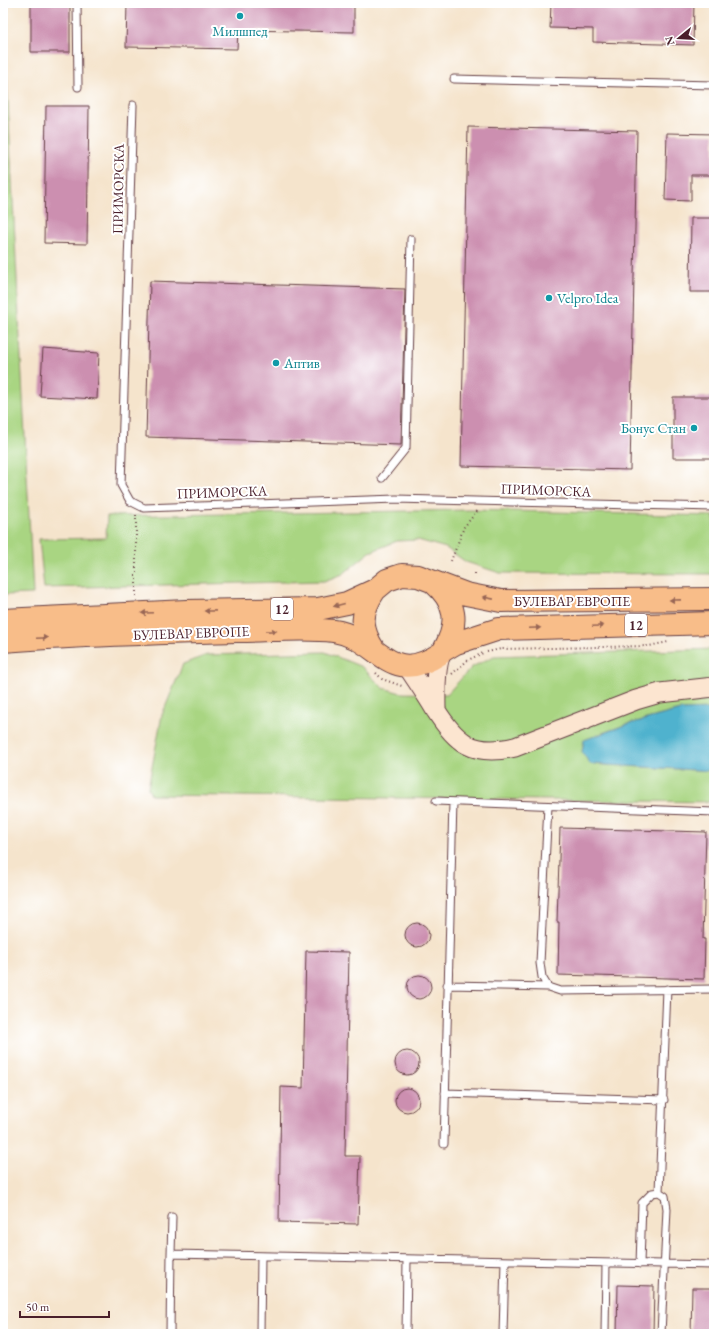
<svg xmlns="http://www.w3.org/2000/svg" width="717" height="1337" font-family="'EB Garamond',serif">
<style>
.green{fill:#a9d582;stroke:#7a7a56}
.water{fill:#4fb2ce;stroke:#4c687c}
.building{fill:#cc8fb0}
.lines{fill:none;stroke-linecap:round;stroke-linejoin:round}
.lane-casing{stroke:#643d43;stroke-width:9}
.secondary-casing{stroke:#643d43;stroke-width:21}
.primary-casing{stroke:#643d43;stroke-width:24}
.path{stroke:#643d43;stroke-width:2;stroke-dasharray:1 3;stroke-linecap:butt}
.lane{stroke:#fff;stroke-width:7}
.secondary{stroke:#fce5d0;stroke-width:19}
.primary{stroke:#f8bd89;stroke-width:22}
.oneway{fill:#986655}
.culture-dot{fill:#0f9aa8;stroke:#fff;stroke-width:1.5}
.labels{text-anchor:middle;stroke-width:4;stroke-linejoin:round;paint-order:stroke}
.shield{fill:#fff;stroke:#80626b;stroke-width:1}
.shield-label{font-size:13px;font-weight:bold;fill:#4a1f2b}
.culture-label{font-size:14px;fill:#0d838f;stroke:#fff;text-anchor:start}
.street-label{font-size:14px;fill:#4a1f2b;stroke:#fff}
</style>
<rect width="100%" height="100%" fill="#fff"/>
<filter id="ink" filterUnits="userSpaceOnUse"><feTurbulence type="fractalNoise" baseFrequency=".025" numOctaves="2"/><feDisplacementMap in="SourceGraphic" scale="8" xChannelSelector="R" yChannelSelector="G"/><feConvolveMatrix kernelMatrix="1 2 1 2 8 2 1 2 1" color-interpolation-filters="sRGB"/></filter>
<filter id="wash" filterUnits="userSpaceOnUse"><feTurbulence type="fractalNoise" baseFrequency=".012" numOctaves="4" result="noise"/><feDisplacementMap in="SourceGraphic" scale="16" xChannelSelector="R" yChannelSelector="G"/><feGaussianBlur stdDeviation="0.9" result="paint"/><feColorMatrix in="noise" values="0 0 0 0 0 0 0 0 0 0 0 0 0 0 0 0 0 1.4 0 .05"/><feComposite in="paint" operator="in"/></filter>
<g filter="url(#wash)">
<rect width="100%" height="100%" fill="#f5e4cc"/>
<path class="green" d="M3 3 33 594 3 595Z
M470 510 714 516V574L500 573 466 562 446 548 418 540 397 541 370 552 343 574 324 581 44 588 39 539 106 538 107 516Z
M714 649V709L680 710 625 725 597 735 590 764 714 771V802L151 795 148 788 162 715 183 664 207 655 325 652 362 667 383 688 401 693 447 694 472 667 494 656Z"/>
<path class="water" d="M714 709V771L590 764 582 752 584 740 625 725 680 710Z"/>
<g id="blocks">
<path class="building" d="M31 3H70V52H31Z
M127 3H354V32L238 30 237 49 126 47Z
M551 3H694L693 45 593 42V29L550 28Z
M46 106H89L87 244 44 243Z
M468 127 637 131 630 470 461 466Z
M667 133 714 134V175H691V201L665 200Z
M691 218H714V292H690Z
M150 281 405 289 401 445 146 437Z
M43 349 99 353 97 399 40 396Z
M673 397H714V458H673Z
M560 828 706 832 703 939H705L704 979 558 975 559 922H557Z
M405 935a12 12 0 1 1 24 0a12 12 0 1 1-24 0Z
M306 951 349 952 345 1156H360L358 1224 279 1222 281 1087 303 1088Z
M407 987a12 12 0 1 1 24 0a12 12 0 1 1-24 0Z
M395 1063a12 12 0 1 1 24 0a12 12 0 1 1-24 0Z
M395 1100a12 12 0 1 1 24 0a12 12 0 1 1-24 0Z
M618 1285 654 1286 653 1334H617Z
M692 1288H714V1334H691Z"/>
</g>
</g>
<g filter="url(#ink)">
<use href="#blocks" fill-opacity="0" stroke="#643d43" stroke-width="1"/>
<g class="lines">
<g class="lane-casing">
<path id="lane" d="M77 3 78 87
M454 79 714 85
M133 105 121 485 130 501 144 508 396 499 714 507
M382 478 406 448 411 239
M436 801 714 812
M548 806 540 963 542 977 548 987 560 991 714 989
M447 985 548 987
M445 1093 664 1100
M444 1144 453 802
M659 1192 667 989
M171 1254 172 1217
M640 1264 642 1203 652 1193 659 1192 665 1196 667 1209 661 1334
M170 1334 171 1254 714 1265
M260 1334 261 1256
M406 1334 407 1259
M503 1334 505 1261
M605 1334 606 1263"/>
</g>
<g class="secondary-casing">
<path id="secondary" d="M408 667C417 681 426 694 435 709 456 743 473 757 515 747L636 700 660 693 714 687
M436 711C436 695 434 661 444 650"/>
</g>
<g class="primary-casing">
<path id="primary" d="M433 582C457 603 459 623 444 650
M3 620 186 611 318 609 347 603 375 590 387 580 402 575 418 576 466 594 501 601 714 599
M3 641C81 635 159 633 237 631 268 631 304 627 334 631 380 638 388 688 440 654
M374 650C360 628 360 612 375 590
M444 650 456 643 499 629 714 623"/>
</g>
<path class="path" d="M451 561 464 527 478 510
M475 578V571
M136 596V515
M487 652 501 649 649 646 668 642
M376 673 382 679 402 686
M452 674 468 660 483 653"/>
<use href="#lane" class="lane"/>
<use href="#secondary" class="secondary"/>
<use href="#primary" class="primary"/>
</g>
<defs><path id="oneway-solid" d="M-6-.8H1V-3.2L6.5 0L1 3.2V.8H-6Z"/></defs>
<g class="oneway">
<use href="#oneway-solid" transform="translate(488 598) rotate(-169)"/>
<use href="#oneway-solid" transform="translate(675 600) rotate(179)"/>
<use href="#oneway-solid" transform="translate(339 605) rotate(165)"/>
<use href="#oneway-solid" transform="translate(210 611) rotate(179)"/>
<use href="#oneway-solid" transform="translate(147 613) rotate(178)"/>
<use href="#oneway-solid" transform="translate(598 626) rotate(-2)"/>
<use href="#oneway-solid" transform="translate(535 628) rotate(-2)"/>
<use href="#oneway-solid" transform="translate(271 631) rotate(-1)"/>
<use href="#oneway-solid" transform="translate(42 638) rotate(-2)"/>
</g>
</g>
<g class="culture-dot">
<circle cx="240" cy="16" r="4"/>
<circle cx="549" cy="298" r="4"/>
<circle cx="276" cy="363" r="4"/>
<circle cx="694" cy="428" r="4"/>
</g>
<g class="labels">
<g class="shield">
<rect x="271" y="598" width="22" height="22" rx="3"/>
<rect x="625" y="614" width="22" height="22" rx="3"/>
</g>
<g class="shield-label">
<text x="282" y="614">12</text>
<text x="636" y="630">12</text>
</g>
<g class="culture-label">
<text x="240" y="36" text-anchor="middle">Милшпед</text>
<text x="557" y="303">Velpro Idea</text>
<text x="284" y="368">Аптив</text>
<text x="686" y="433" text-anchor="end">Бонус Стан</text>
</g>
<g class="street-label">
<text transform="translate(118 189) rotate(-89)" y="5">ПРИМОРСКА</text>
<text transform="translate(546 490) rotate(2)" y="5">ПРИМОРСКА</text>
<text transform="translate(222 492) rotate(-2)" y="5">ПРИМОРСКА</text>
<text x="572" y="606">БУЛЕВАР ЕВРОПЕ</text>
<text transform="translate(191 633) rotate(-2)" y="5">БУЛЕВАР ЕВРОПЕ</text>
</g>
</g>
<rect width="717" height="1337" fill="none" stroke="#fff" stroke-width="16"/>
<g transform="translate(679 38) rotate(252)" stroke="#ffffff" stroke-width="3" paint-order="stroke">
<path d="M0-3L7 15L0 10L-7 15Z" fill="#4a1f2b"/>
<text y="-6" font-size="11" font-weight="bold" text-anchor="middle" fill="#4a1f2b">N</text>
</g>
<path d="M20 1311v6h89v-6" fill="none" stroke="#4a1f2b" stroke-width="2"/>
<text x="26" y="1311" font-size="12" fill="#4a1f2b" stroke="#ffffff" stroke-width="3" paint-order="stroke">50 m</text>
</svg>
